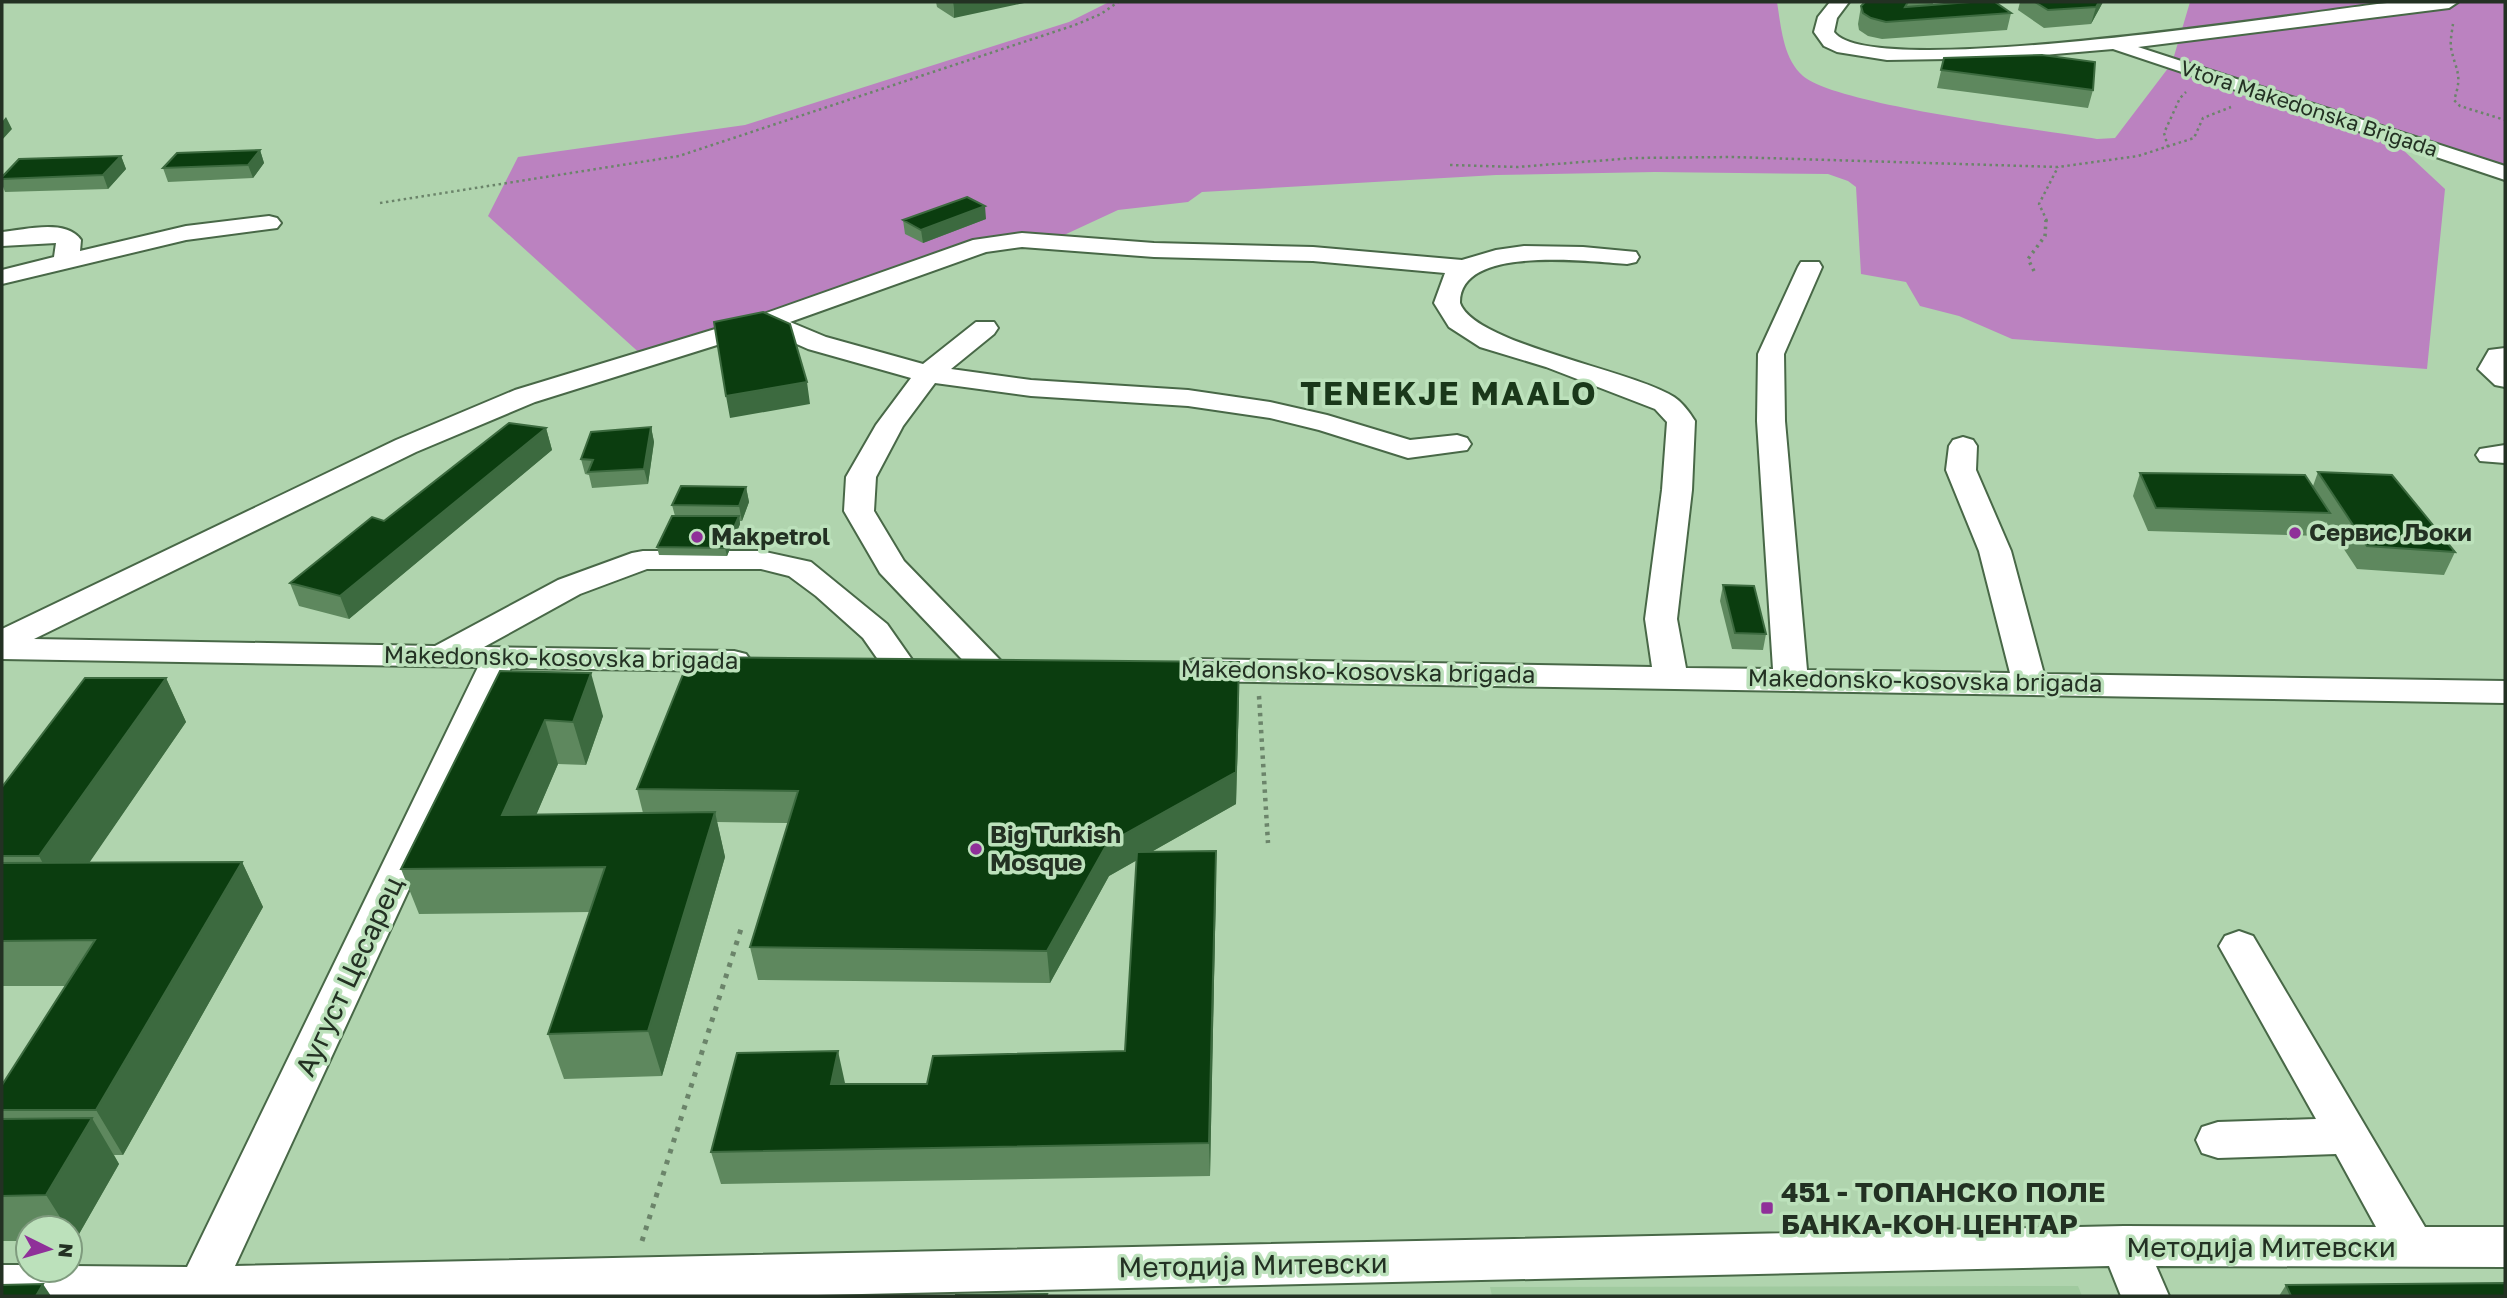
<svg xmlns="http://www.w3.org/2000/svg" width="2507" height="1298" font-family="'Golos Text',sans-serif">
<style>
.built{fill:#a0ca9f}
.green{fill:#bb82c0}
.lines{fill:none;stroke-linecap:round;stroke-linejoin:round}
.minor-casing{stroke:#486847;stroke-width:4}
.path-far3{stroke:#6b846a;stroke-width:2.5;stroke-dasharray:2.5 3.5;stroke-linecap:butt}
.path-far2{stroke:#6b846a;stroke-width:3.5;stroke-dasharray:2.5 4.5;stroke-linecap:butt}
.path-far1{stroke:#6b846a;stroke-width:4.5;stroke-dasharray:3.5 5;stroke-linecap:butt}
.path{stroke:#6b846a;stroke-width:5;stroke-dasharray:4.5 7;stroke-linecap:butt}
.minor{fill:#fff;fill-rule:evenodd}
.wall{fill:#5e885e}
.shaded-wall{fill:#3c6a3f}
.building{fill:#0b3d0f;stroke:#3c6a3f;stroke-width:2}
.poi-dot{fill:#8f3099;stroke:#bce1bb;stroke-width:2.5}
.labels{text-anchor:middle;stroke-width:7;stroke-linejoin:round;paint-order:stroke}
.far-street-label{font-size:21px;fill:#233123;stroke:#bce1bb}
.poi-label{font-size:24px;font-weight:bold;fill:#233123;stroke:#bce1bb;text-anchor:start}
.street-label{font-size:24px;fill:#233123;stroke:#bce1bb}
.near-street-label{font-size:28px;fill:#233123;stroke:#bce1bb}
.near-poi-label{font-size:28px;font-weight:bold;fill:#233123;stroke:#bce1bb;text-anchor:start}
.district-label{font-size:32px;font-weight:bold;letter-spacing:2px;fill:#1a381a;stroke:#bce1bb}
</style>
<rect width="100%" height="100%" fill="#b0d4ae"/>
<path class="built" d="M2078 1286 2082 1296H1492L1490 1287Z"/>
<path class="green" d="M1109 2H1777C1781 26 1783 59 1803 76 1836 105 2044 130 2097 139L2115 138 2172 63 2190 2H2505V169L2500 172 2387 135 2445 189 2427 369 2012 339 1959 316 1920 306 1906 282 1861 274 1856 187 1848 181 1828 174 1655 172 1496 175 1202 192 1188 202 1118 210 1049 242 1022 240 644 357 488 216 518 157 745 125 1069 22Z"/>
<g class="lines">
<g class="minor-casing">
<path id="minor" d="M1830 2H1849L1837 18 1834 32C1870 83 2318 10 2395 2 2415 0 2437 2 2458 2L2449 8 2138 47 2505 166V180L2113 49 2009 58 1887 60 1837 52 1824 46 1814 32 1818 17Z
M269 216 277 218 281 223 277 228 186 240 2 284V270L54 257 56 243 2 246V232C24 230 66 218 81 240L80 251 186 226Z
M1022 233 1154 243 1313 247 1462 260 1496 250 1524 246 1583 247 1636 252 1639 257 1636 262 1627 264C1590 262 1459 244 1460 303 1474 344 1632 370 1674 397 1682 402 1690 413 1695 421L1692 490 1677 619 1686 668 1773 669 1757 421 1758 354 1798 267 1801 262H1819L1822 267 1784 354 1785 421 1807 670 2010 673 1979 551 1946 470 1949 446 1953 440 1963 437 1973 440 1977 446 1976 470 2011 551 2044 674 2505 681V703L1194 681 1182 677 1177 670 1182 663 1194 659 1652 667 1645 619 1662 490 1667 422 1655 409 1546 367 1480 347 1449 327 1434 303 1445 273 1313 261 1154 257 1022 247 986 252 790 322 826 337 923 364 976 322H994L998 328 994 334 951 369 1031 380 1188 390 1270 402 1327 415 1410 440 1457 435 1467 438 1471 444 1467 450 1408 458 1319 430 1270 418 1188 406 1031 396 935 383 903 426 876 477 874 511 904 561 1000 660 1005 667 1000 674 988 677 976 674 880 573 844 511 846 477 876 425 911 378 808 349 765 330 535 402 416 452 34 639 435 646 558 580 632 553 643 551H761L811 562 887 624 915 664 910 671 898 674 886 671 863 638 816 596 789 576 761 569H647L580 594 484 647 734 651 746 654 751 661 746 668 734 671 511 668 235 1266 2124 1226 2376 1227 2336 1154 2218 1158 2202 1153 2196 1140 2202 1127 2218 1122 2316 1119 2219 946 2225 936 2239 931 2253 936 2425 1227H2505V1267L2156 1266 2169 1296H2121L2109 1266 773 1296H2V1265H28V1270H70V1266L187 1267 478 667 2 659V629L396 440 515 390 758 316 973 240Z
M2505 348V387L2495 385 2478 369 2489 350Z
M2505 445V463L2480 461 2476 455 2480 449Z"/>
</g>
<path class="path-far3" d="M2453 24C2452 31 2450 41 2451 48 2456 72 2463 74 2454 100L2460 106 2505 120
M2168 147 2164 133 2180 98 2186 92
M1450 165 1517 167 1634 158 1732 157 2058 167 2138 156 2194 138 2203 118 2231 107
M380 203 679 156 1075 25 1101 14 1118 2
M2047 221 2039 204 2058 167"/>
<path class="path-far2" d="M2034 271 2028 259 2045 236 2046 220"/>
<path class="path-far1" d="M1259 696 1268 843"/>
<path class="path" d="M642 1241 741 929"/>
<use href="#minor" class="minor"/>
</g>
<path class="wall" d="M936 2H953L954 18 937 7Z
M1865 2H1934L1932 5 1961 3V2H1995L2011 13 2007 30 1882 39 1868 36 1859 30 1858 24 1861 6Z
M2020 2H2103L2091 24 2044 28 2018 10Z
M1944 58 2093 90 2088 108 1937 88Z
M260 150 264 163 253 178 168 182 163 168Z
M121 156 126 169 108 189 5 192 2 184V177Z
M986 219 923 243 905 234 903 220Z
M651 427 654 442 648 484 592 488 589 475 585 474 581 459Z
M546 428 552 450 349 619 299 606 290 583 384 521Z
M2318 472 2455 552 2444 575 2357 569 2326 522 2321 536 2148 531 2133 496 2140 473 2313 486Z
M746 487 749 502 742 521H740V524L727 556 659 555 657 547 675 516 672 505Z
M1723 585 1766 634 1763 650 1732 649 1720 601Z
M1239 662V693L1236 804 1151 852 1216 851V883L1210 1176 721 1184 711 1152 845 1084H927L1125 1051 1137 860 1109 876 1050 983 758 980 750 947 788 823 717 822 725 857 662 1076 564 1079 548 1034 590 912 419 914 401 869 500 671 603 716 586 765 558 764 536 815 643 813 637 789Z
M166 678 186 722 89 862H242L263 907 123 1155H114L119 1164 75 1241H70V1228H28V1241H2V1085L66 986H2V787Z
M2286 1285 2505 1296H2279Z"/>
<path class="shaded-wall" d="M953 2H1029L954 18Z
M2099 2H2103L2091 24 2096 7Z
M6 117 12 129 2 140V122Z
M260 150 264 163 253 178 248 165Z
M121 156 126 169 108 189 103 175Z
M985 206 986 219 923 243 921 230Z
M807 382 810 404 730 418 726 396Z
M651 427 654 442 648 484 644 469Z
M546 428 552 450 349 619 340 596Z
M746 487 749 502 742 521 739 506Z
M739 516 740 524 727 556 725 548Z
M1239 662V693L1236 804 1109 876 1050 983 1047 951 1107 844Z
M591 673 603 716 586 765 573 722Z
M166 678 186 722 63 901 39 856Z
M545 720 558 764 517 860 502 815Z
M715 812 725 857 662 1076 648 1031Z
M1216 851V883L1210 1176 1209 1143Z
M242 862 263 907 123 1155 96 1110Z
M838 1051 845 1083 838 1117 831 1084Z
M92 1118 119 1164 75 1241 70 1232V1228H67L46 1195Z
M43 1284 51 1296H36Z"/>
<path class="building" d="M1865 2H1908L1905 7 1970 2H1995L2011 13 1886 22 1871 18 1863 13 1861 6Z
M2035 2H2099L2096 7 2048 10Z
M2042 55 2095 62 2093 90 1941 70 1944 58Z
M260 150 248 165 163 168 177 153Z
M121 156 103 175 2 179V177L19 159Z
M967 197 985 206 921 230 903 220Z
M763 312 790 324 807 382 726 396 714 322Z
M509 423 546 428 340 596 290 583 372 517 384 521Z
M651 427 644 469 588 472 593 460 581 459 591 432Z
M2318 472 2392 475 2455 552 2367 546Z
M2140 473 2305 475 2330 513 2156 508Z
M681 486 746 487 739 506 672 505Z
M672 516H739L725 548 657 547Z
M1723 585 1754 586 1766 634 1735 633Z
M690 657 1239 662 1236 772 1107 844 1047 951 750 947 798 791 637 789Z
M500 671 591 673 573 722 545 720 502 815 715 812 648 1031 548 1034 605 867 401 869Z
M85 678H166L39 856H2V787Z
M1216 851 1209 1143 711 1152 737 1053 838 1051 831 1084H927L933 1056 1125 1051 1137 852Z
M242 862 96 1110H2V1085L95 940 2 941V863Z
M92 1118 46 1195 2 1196V1119Z
M2505 1283V1296H2291L2286 1285Z
M43 1284 36 1296H2V1285Z
M1047 1294 1046 1296H956V1295Z"/>
<g class="poi-dot">
<circle cx="2295" cy="533" r="7"/>
<circle cx="697" cy="537" r="7"/>
<circle cx="976" cy="849" r="7"/>
<rect x="1760" y="1201" width="14" height="14" rx="3.5"/>
</g>
<g class="labels">
<g class="far-street-label">
<text transform="translate(2309 109) rotate(18)" y="7">Vtora Makedonska Brigada</text>
</g>
<g class="poi-label">
<text x="2309" y="541">Сервис Љоки</text>
<text x="711" y="545">Makpetrol</text>
<text x="990" y="843">Big Turkish<tspan x="990" dy="28">Mosque</tspan></text>
</g>
<g class="street-label">
<text transform="translate(561 658) rotate(1)" y="8">Makedonsko-kosovska brigada</text>
<text transform="translate(1358 672) rotate(1)" y="8">Makedonsko-kosovska brigada</text>
<text transform="translate(1925 681) rotate(1)" y="8">Makedonsko-kosovska brigada</text>
</g>
<g class="near-street-label">
<text transform="translate(349 976) rotate(-65)" y="10">Аугуст Цесарец</text>
<text x="2261" y="1257">Методија Митевски</text>
<text transform="translate(1253 1265) rotate(-1)" y="10">Методија Митевски</text>
</g>
<g class="near-poi-label">
<text x="1781" y="1202">451 - ТОПАНСКО ПОЛЕ<tspan x="1781" dy="32">БАНКА-КОН ЦЕНТАР</tspan></text>
</g>
<g class="district-label">
<text x="1449" y="405">TENEKJE MAALO</text>
</g>
</g>
<rect width="2507" height="1298" fill="none" stroke="#233123" stroke-width="7"/>
<g transform="translate(49 1249) rotate(95)"><circle r="33" fill="#bce1bb" stroke="#7f9b7e" stroke-width="2"/>
<path d="M0-5L12 26L0 18L-12 26Z" fill="#8f3099"/>
<text y="-10" font-size="19" font-weight="bold" text-anchor="middle" fill="#233123">N</text>
</g>
</svg>
